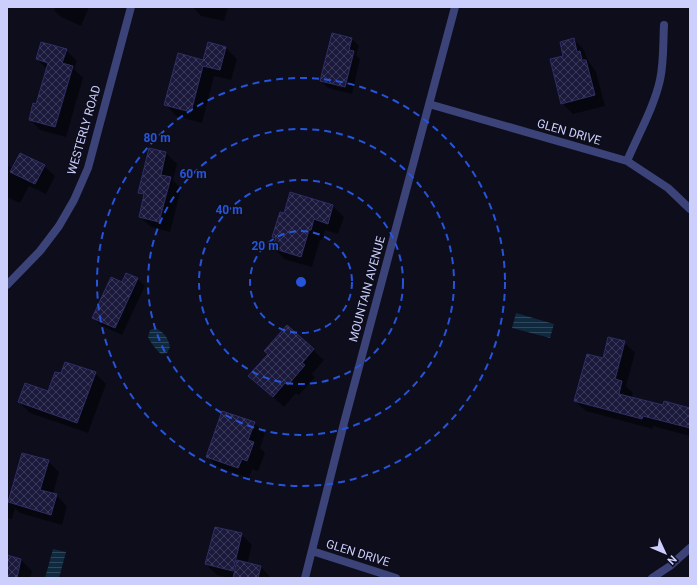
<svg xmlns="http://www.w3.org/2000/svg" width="697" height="585" font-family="Roboto,sans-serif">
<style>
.water{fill:url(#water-rules)}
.shadow{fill:#0007;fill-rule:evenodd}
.building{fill:url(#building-cross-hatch);stroke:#302e66}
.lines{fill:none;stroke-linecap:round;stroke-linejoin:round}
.street{stroke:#3b4378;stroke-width:8}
.ring{fill:none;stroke:#2654da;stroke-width:2;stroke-dasharray:7 5}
.labels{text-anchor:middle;stroke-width:3;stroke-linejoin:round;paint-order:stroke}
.street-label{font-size:12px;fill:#cccffb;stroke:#0d0d1c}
.centre{fill:#2654da;stroke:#0d0d1c;stroke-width:2}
.ring-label{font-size:12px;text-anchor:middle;font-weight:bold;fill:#2654da;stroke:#0d0d1c;stroke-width:3;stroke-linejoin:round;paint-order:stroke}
</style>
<defs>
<pattern id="water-rules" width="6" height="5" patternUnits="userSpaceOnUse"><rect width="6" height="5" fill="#0f293e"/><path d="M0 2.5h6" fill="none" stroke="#31475b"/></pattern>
<pattern id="building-cross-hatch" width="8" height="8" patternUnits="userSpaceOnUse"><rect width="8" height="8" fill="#1b1a3c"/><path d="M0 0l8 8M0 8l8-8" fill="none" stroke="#3b3a59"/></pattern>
</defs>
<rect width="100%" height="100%" fill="#0d0d1c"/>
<path class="water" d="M516 313 554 324 550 338 512 328Z
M155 328C164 332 168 337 170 347L167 353 161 354C157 351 150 342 148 337L150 330Z
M53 549 66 552 59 578H45Z"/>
<path class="shadow" d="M56 7H89L81 26 61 17 54 10Z
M193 7H228L224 21 201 16Z
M333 34 352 39 359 46 356 55 360 59 352 94 328 88 321 81Z
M574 39 584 50 587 59 596 72 605 106 573 114 562 103 564 57Z
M208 44 226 48 237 59 231 80 214 76 202 123 176 116 166 105 204 61Z
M66 50 77 61 74 69 83 78 66 137 40 130 30 119 37 105 47 69 37 59Z
M150 149 166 153 177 164 173 180 181 189 170 232 151 227 140 217 145 198 140 192Z
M7 165 13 168 44 166 55 176 46 194 29 186 20 203 7 197Z
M291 193 333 206 344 217 338 234 325 230 322 240H320L312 267 284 259 274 248 276 240 273 237 284 214Z
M138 279 145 286 122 335 101 325 93 318 122 283Z
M287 326 324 360 312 374 315 377 299 395 296 393 284 407 250 376 269 354Z
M624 342 635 353 626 386 633 393 631 398 664 407 690 409V436L653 426V429L586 411 575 401 603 359ZM622 348H624L615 384 613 383Z
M95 373 106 384 88 433 30 413 19 402 49 392 61 375Z
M254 423 265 434 260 448 265 453 258 471 252 469 249 478 218 467 207 457Z
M48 461 59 472 53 494 56 495 67 506 62 525 20 513 15 508 12 519 7 518V493L10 496Z
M241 534 252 545 247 564 261 567 271 578H230L217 575 206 564Z
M7 556 21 560 32 571 30 578H7Z"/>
<path class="building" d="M332 33 352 38 349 50 354 51 345 87 320 81Z
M574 38 577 52 580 51 582 60H586L595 95 561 104 550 59 563 56 560 42Z
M41 42 67 49 62 63 73 66 55 127 29 120 33 103 36 104 48 63 36 59Z
M208 42 226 47 220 70 203 66 191 112 164 105 178 53 203 60Z
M149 148 166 152 161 175 171 177 159 222 139 217 144 194 138 193Z
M20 153 45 165 35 184 10 172Z
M290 192 333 205 328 224 314 219 311 230H309L301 257 272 248 276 238 272 237 280 212 284 213Z
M126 273 138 278 115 328 92 318 111 277 122 282Z
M287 325 314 349 302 363 305 365 288 385 285 383 273 397 248 376 268 354 264 351Z
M608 337 625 341 615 379 622 381 619 394 663 405 664 401 690 408V428L643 416 642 419 574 401 587 354 603 358Z
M65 362 96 372 77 423 18 402 25 383 48 391 55 372 61 373Z
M222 411 255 422 248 440 254 442 247 461 242 459 238 468 206 457Z
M22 453 49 460 40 490 57 494 51 515 8 502Z
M215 527 242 533 233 571 205 564Z
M7 555 21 559 17 578H7Z
M237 560 261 566 258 578H233Z"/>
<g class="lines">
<path class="street" d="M429 104 627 161 668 188 690 209
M627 161C638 135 654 107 660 80 664 62 663 43 664 25
M7 285 40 251 59 226 74 200 88 168 131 7
M312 551 396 578
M305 578 344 423 455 7
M652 578 670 566 690 548"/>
</g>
<g class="ring">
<circle cx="301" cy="282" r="51"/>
<circle cx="301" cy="282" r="102"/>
<circle cx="301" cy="282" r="153"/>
<circle cx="301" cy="282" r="204"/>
</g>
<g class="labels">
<g class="street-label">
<text transform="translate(84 130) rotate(-74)" y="4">WESTERLY ROAD</text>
<text transform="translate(569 132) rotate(16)" y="4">GLEN DRIVE</text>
<text transform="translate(367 289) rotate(-75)" y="4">MOUNTAIN AVENUE</text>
<text transform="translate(358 553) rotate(17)" y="4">GLEN DRIVE</text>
</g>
</g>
<circle cx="301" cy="282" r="6" class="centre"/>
<g class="ring-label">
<text x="157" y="142">80 m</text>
<text x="193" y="178">60 m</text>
<text x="229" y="214">40 m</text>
<text x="265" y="250">20 m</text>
</g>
<rect width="697" height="585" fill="none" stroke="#cccffb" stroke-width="16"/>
<g transform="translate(665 553) rotate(134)" stroke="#0d0d1c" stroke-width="3" paint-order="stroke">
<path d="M0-3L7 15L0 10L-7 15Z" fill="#cccffb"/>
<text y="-6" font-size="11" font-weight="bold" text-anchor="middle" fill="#cccffb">N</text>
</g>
</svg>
